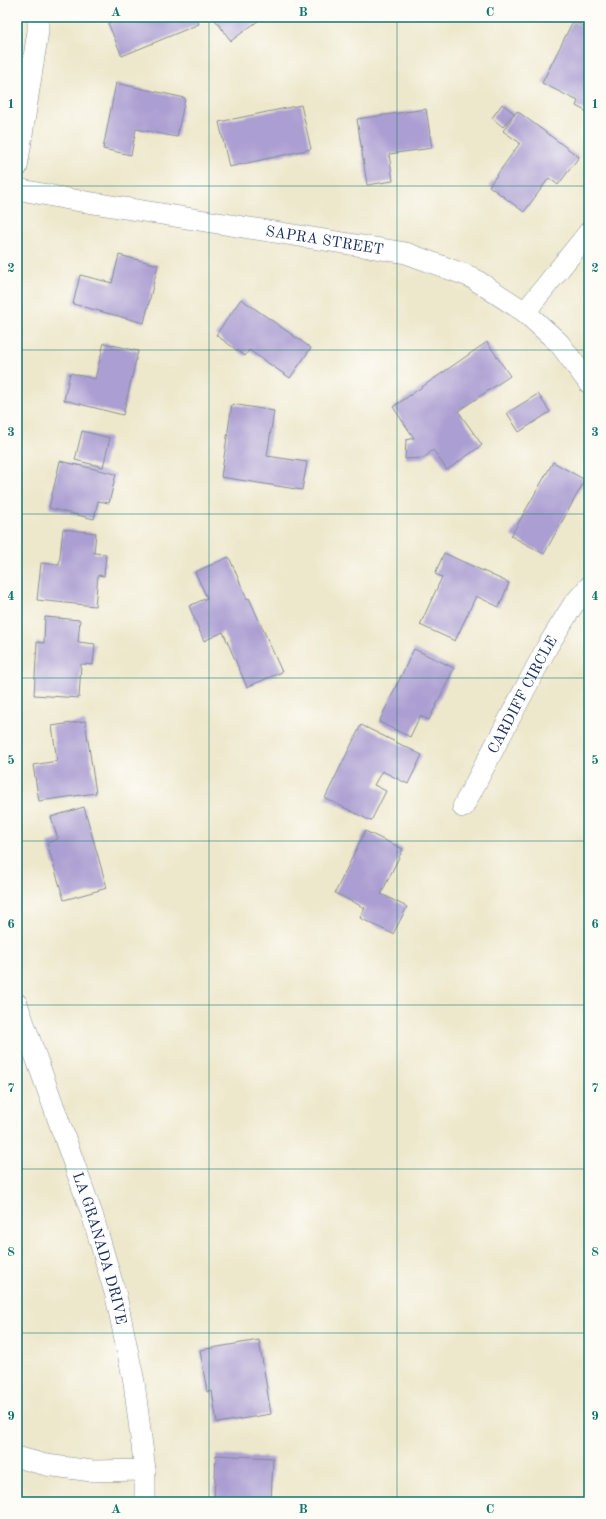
<svg xmlns="http://www.w3.org/2000/svg" width="606" height="1519" font-family="'Old Standard TT',serif">
<style>
.building{fill:#ab9ed2}
.lines{fill:none;stroke-linecap:round;stroke-linejoin:round}
.minor-casing{stroke:#848b94;stroke-width:22}
.minor{stroke:#fff;stroke-width:21}
.grid{fill:none;stroke:#0f766e;stroke-width:1;stroke-opacity:0.55}
.labels{text-anchor:middle;stroke-width:3.5;stroke-linejoin:round;paint-order:stroke}
.street-label{font-size:15px;fill:#1b2f5e;stroke:#fdfcf7}
.neatline{fill:none;stroke:#0f766e;stroke-width:1.5}
.grid-label{font-size:13px;text-anchor:middle;font-weight:bold;fill:#0f766e}
</style>
<rect width="100%" height="100%" fill="#fdfcf7"/>
<filter id="ink" filterUnits="userSpaceOnUse"><feTurbulence type="fractalNoise" baseFrequency=".025" numOctaves="2"/><feDisplacementMap in="SourceGraphic" scale="8" xChannelSelector="R" yChannelSelector="G"/><feConvolveMatrix kernelMatrix="1 2 1 2 8 2 1 2 1" color-interpolation-filters="sRGB"/></filter>
<filter id="wash" filterUnits="userSpaceOnUse"><feTurbulence type="fractalNoise" baseFrequency=".012" numOctaves="4" result="noise"/><feDisplacementMap in="SourceGraphic" scale="16" xChannelSelector="R" yChannelSelector="G"/><feGaussianBlur stdDeviation="0.9" result="paint"/><feColorMatrix in="noise" values="0 0 0 0 0 0 0 0 0 0 0 0 0 0 0 0 0 1.4 0 .05"/><feComposite in="paint" operator="in"/></filter>
<g filter="url(#wash)">
<rect width="100%" height="100%" fill="#ede7cb"/>
<g id="blocks">
<path class="building" d="M122 17H196L199 24 122 56 108 23Z
M213 17H263L231 41Z
M573 21 589 29V113L576 106 578 101 542 83Z
M116 83 185 98 177 137 136 129 131 155 103 149Z
M502 104 514 113 503 127 492 118Z
M301 105 311 149 229 167 219 122Z
M426 109 432 148 389 154 393 181 367 185 357 119Z
M517 111 579 157 558 185 549 178 524 212 489 186 520 143 503 131Z
M119 255 158 265 144 323 73 304 80 275 112 283Z
M241 299 311 348 290 378 249 350 245 356 216 335Z
M487 342 510 376 458 411 482 445 447 470 433 450 424 458 405 459 406 440 414 438 393 407Z
M104 343 138 351 123 415 64 400 70 373 95 379Z
M538 394 550 412 519 432 507 413Z
M232 404 274 411 267 456 307 462 302 490 221 477Z
M82 431 110 438 103 467 75 460Z
M60 461 116 474 109 503 98 501 94 519 49 508Z
M553 462 585 480 544 554 511 536Z
M63 529 96 533 94 553 106 554 104 576 98 575 95 606 37 600 41 563 59 565Z
M444 553 509 583 499 607 476 596 455 641 420 625 442 577 435 574Z
M229 557 247 599 249 598 282 672 247 687 223 632 204 641 189 606 207 598 195 572Z
M45 617 80 620 78 642 95 644 93 665 81 664 79 698 34 695 37 642 44 643Z
M414 649 454 668 429 720 420 716 410 737 379 722Z
M85 721 96 793 39 801 33 765 57 761 52 726Z
M361 725 422 755 408 784 382 771 374 785 386 791 371 821 325 798Z
M84 807 107 888 64 900 47 843 58 839 51 817Z
M365 831 403 849 381 894 407 907 393 934 360 918 365 908 335 893Z
M259 1340 271 1414 217 1423 212 1391 207 1392 200 1350Z
M216 1455 273 1458 271 1502H214Z"/>
</g>
</g>
<g filter="url(#ink)">
<use href="#blocks" fill-opacity="0" stroke="#848b94" stroke-width="1"/>
<g class="lines">
<g class="minor-casing">
<g id="minor">
<path d="M17 167 38 31V17"/>
<path id="s1" d="M17 189 68 199 406 253 471 277 525 312 559 343 589 383"/>
<path d="M525 312 589 232"/>
<path id="s2" d="M463 807 547 647 573 605 589 587"/>
<path id="s3" d="M17 1004 92 1214 116 1296 134 1382 145 1470V1502"/>
<path d="M17 1457 46 1465 92 1471 145 1470"/>
</g>
</g>
<use href="#minor" class="minor"/>
</g>
</g>
<path class="grid" d="M209 17V1502M397 17V1502M17 186H589M17 350H589M17 514H589M17 678H589M17 841H589M17 1005H589M17 1169H589M17 1333H589"/>
<g class="labels">
<g class="street-label">
<text dy="5" stroke="none"><textPath href="#s1" startOffset="312">SAPRA STREET</textPath></text>
<text dy="5" stroke="none"><textPath href="#s2" startOffset="127">CARDIFF CIRCLE</textPath></text>
<text dy="5" stroke="none"><textPath href="#s3" startOffset="258">LA GRANADA DRIVE</textPath></text>
</g>
</g>
<rect width="606" height="1519" fill="none" stroke="#fdfcf7" stroke-width="44"/>
<rect x="22" y="22" width="562" height="1475" class="neatline"/>
<g class="grid-label">
<text x="116" y="16">A</text>
<text x="303" y="16">B</text>
<text x="490" y="16">C</text>
<text x="11" y="108">1</text>
<text x="595" y="108">1</text>
<text x="11" y="272">2</text>
<text x="595" y="272">2</text>
<text x="11" y="436">3</text>
<text x="595" y="436">3</text>
<text x="11" y="600">4</text>
<text x="595" y="600">4</text>
<text x="11" y="764">5</text>
<text x="595" y="764">5</text>
<text x="11" y="928">6</text>
<text x="595" y="928">6</text>
<text x="11" y="1092">7</text>
<text x="595" y="1092">7</text>
<text x="11" y="1256">8</text>
<text x="595" y="1256">8</text>
<text x="11" y="1420">9</text>
<text x="595" y="1420">9</text>
<text x="116" y="1513">A</text>
<text x="303" y="1513">B</text>
<text x="490" y="1513">C</text>
</g>
</svg>
